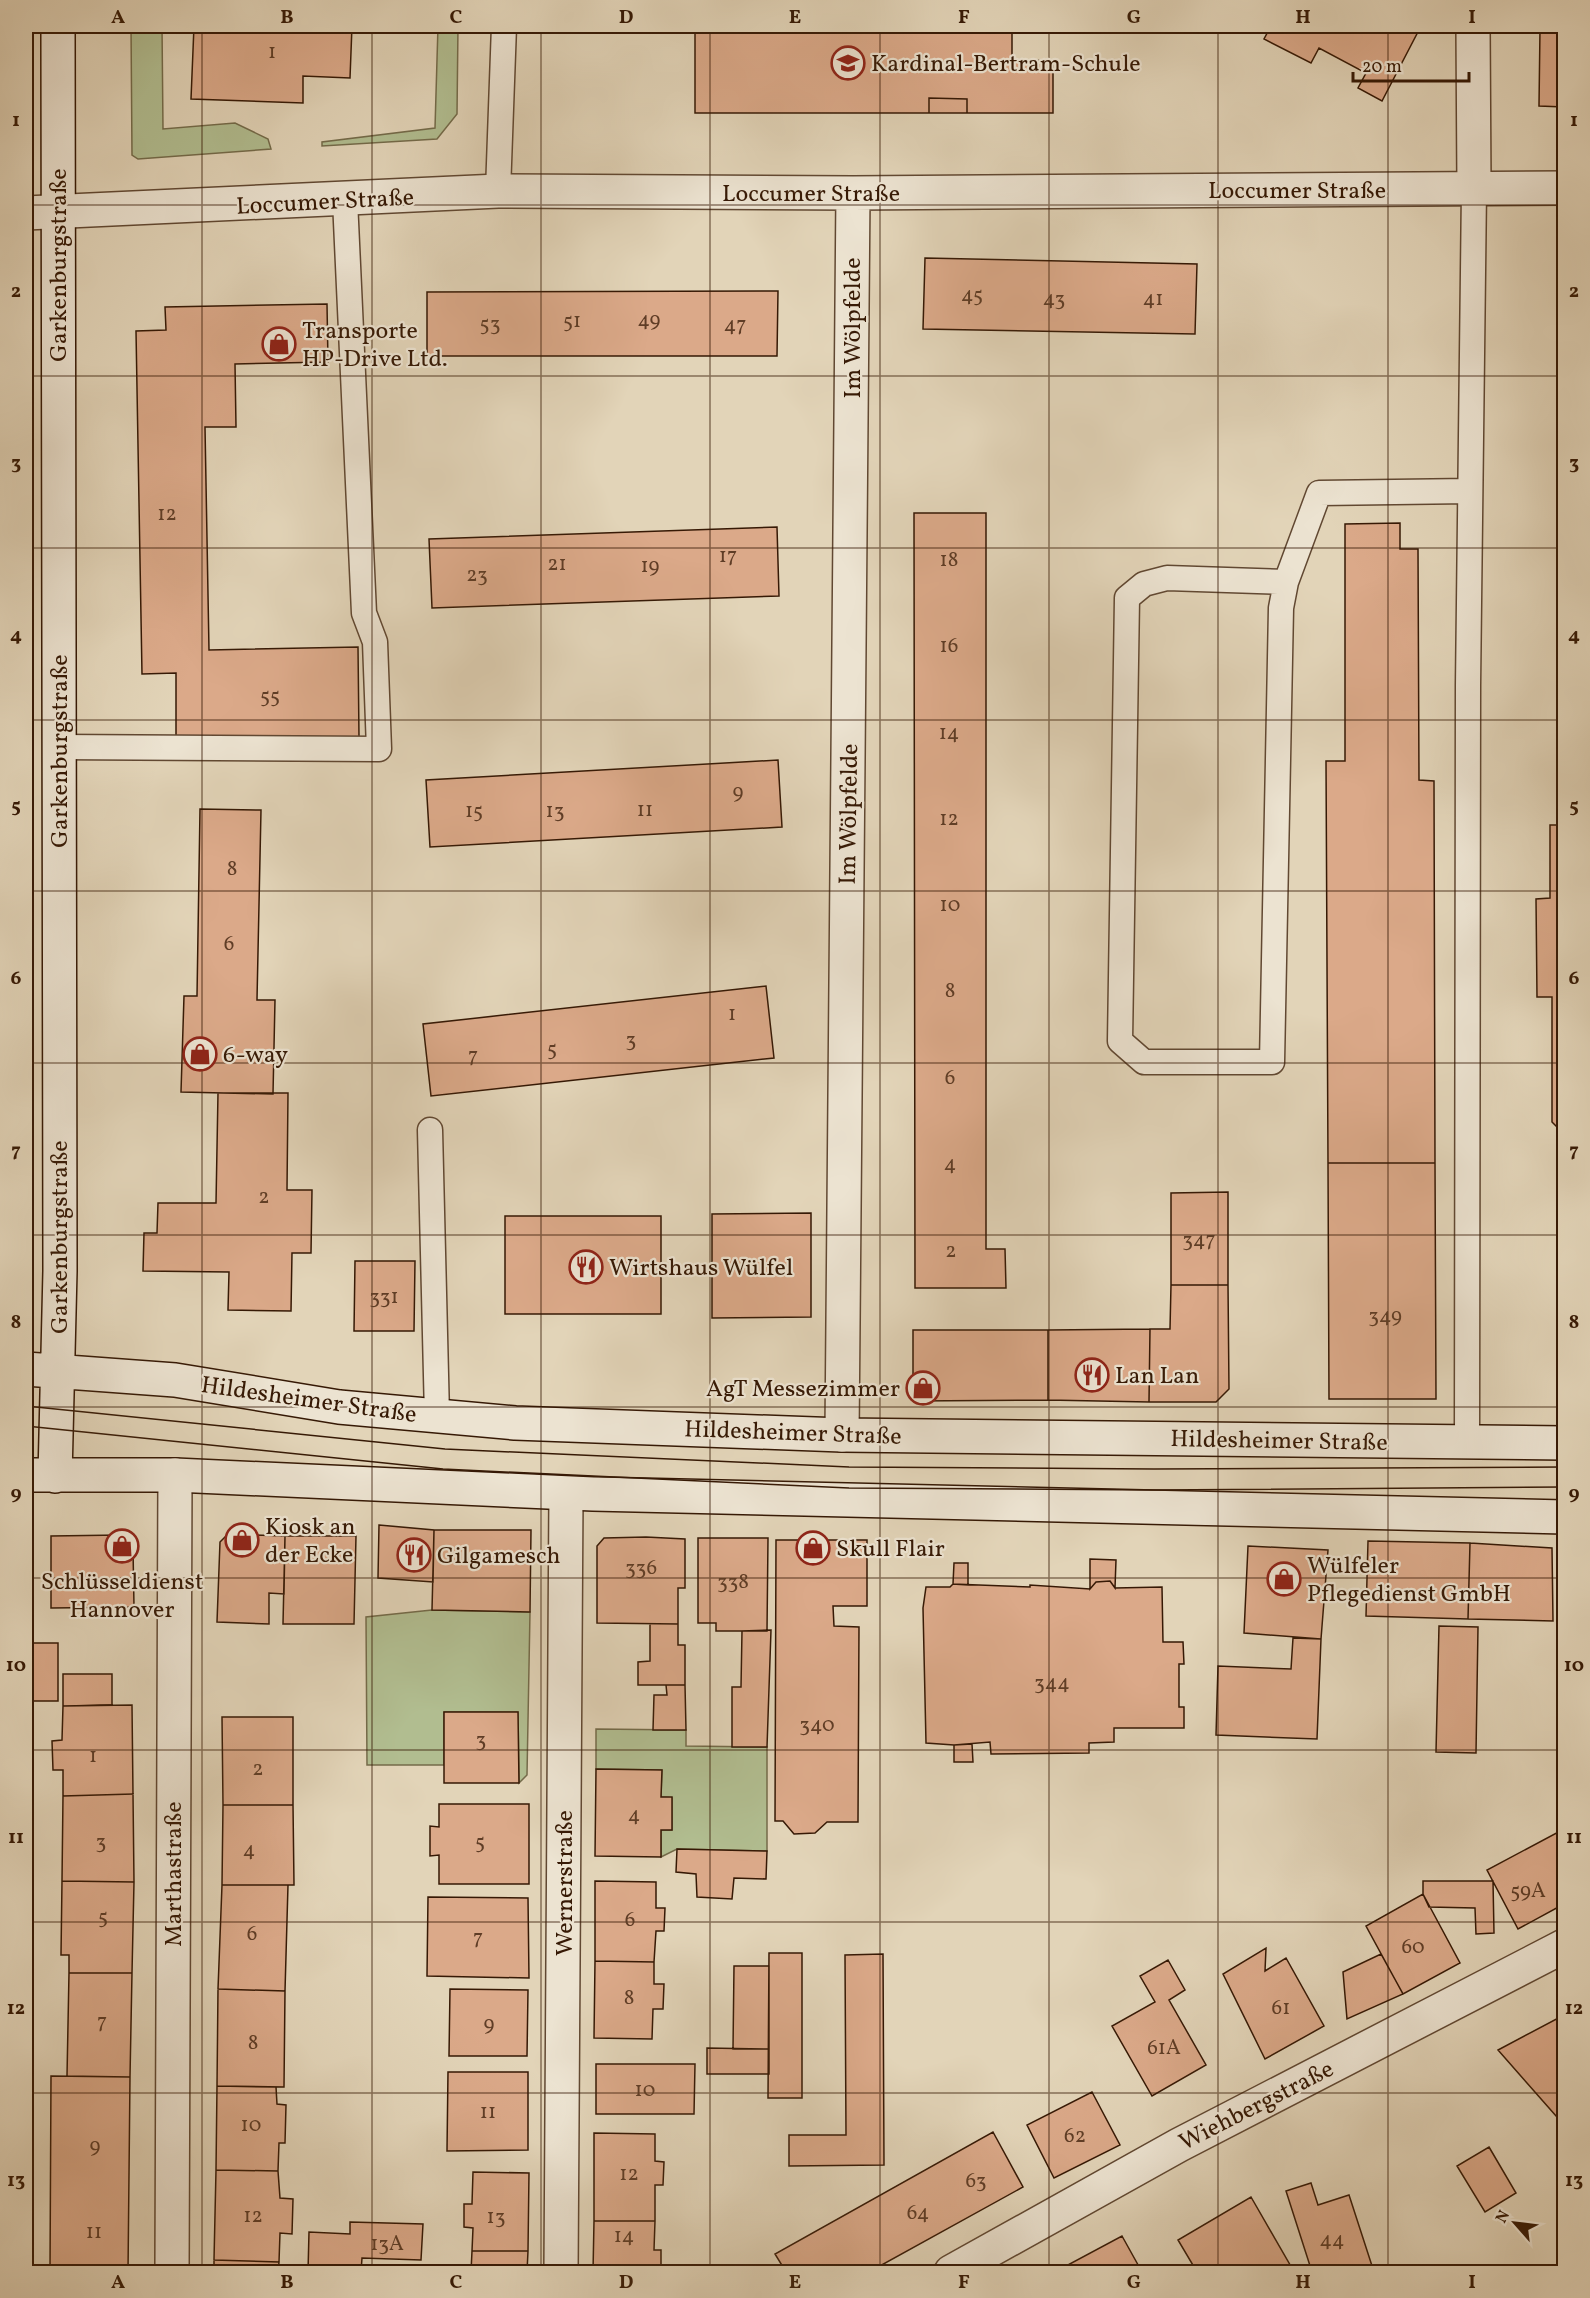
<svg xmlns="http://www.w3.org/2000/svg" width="1590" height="2298" font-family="Vollkorn,serif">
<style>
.green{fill:#b1bd90;stroke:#746b4a;stroke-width:1.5}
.building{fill:#dba989;stroke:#361905;stroke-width:1.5}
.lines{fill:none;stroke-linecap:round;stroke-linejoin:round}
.lane-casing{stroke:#614832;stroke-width:27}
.street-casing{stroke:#614832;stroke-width:36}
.secondary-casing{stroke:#361905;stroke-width:36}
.lane{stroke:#ece3d1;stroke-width:24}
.street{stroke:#ece3d1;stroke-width:33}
.secondary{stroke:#ece3d1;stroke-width:33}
.tram{stroke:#361905;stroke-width:1.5}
.grid{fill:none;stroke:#361905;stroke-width:1.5;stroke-opacity:0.55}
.labels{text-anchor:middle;stroke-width:4.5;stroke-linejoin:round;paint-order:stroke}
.number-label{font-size:21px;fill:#5f3d26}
.poi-label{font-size:24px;fill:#361905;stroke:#ece3d1;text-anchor:start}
.street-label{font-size:24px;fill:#361905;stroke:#ece3d1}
.neatline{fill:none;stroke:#361905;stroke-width:2}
.grid-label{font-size:20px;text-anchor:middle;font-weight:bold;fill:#361905}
</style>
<rect width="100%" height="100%" fill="#e2d4b8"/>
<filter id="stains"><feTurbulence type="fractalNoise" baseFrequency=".00333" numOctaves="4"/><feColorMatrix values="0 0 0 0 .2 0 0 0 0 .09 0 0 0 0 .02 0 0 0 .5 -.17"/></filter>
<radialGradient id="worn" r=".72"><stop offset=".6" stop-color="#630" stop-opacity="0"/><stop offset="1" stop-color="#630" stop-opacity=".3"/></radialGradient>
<path class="green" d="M131 26H162L163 129 235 123 268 139 271 149 138 159 132 155Z
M438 26H458L457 114 437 139 322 146V142L435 128Z
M432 1610 530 1612 527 1775 519 1783 518 1712H444V1765H367L366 1617Z
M596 1729 686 1730V1746L767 1747V1851L677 1849 661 1857V1830H672V1798L661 1797 662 1770 596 1769Z"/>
<path class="building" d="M194 26H352L350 78 303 76V103L191 99Z
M695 26H1012V61L1053 60V113H967V99L929 98V113H695Z
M1271 26H1421L1382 101 1358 88 1366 73 1319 48 1311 63 1264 39Z
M1540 29 1564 30V107L1539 106Z
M929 98 967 99V113H929Z
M925 258 1197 264 1195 334 923 329Z
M778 291 777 356H427V292Z
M327 304 328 362 235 364 236 427H205L209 650 358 647 359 737 176 741V673L142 674 136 331 166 330 165 307Z
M914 513H986V1249H1005L1006 1288H915Z
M1400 523V549H1418L1419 780 1434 781 1435 1163H1328L1326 761H1345V524Z
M777 527 779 596 432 608 429 539Z
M1561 634H1564V764H1562Z
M778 760 782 827 430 847 426 780Z
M200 809 261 810 257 1000H275L273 1094 181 1092 184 996H197Z
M1550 825H1564V1128L1561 1131 1552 1122V997H1537L1536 899 1550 898Z
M766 986 774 1058 431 1096 423 1024Z
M218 1093H288L287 1190H312L311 1253H292L291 1311 228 1310 229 1272 143 1271 144 1233H157L158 1203H216Z
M1328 1163H1435L1436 1399H1329Z
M1228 1192V1285H1171V1193Z
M811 1213V1317L712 1318V1214Z
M505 1216H661V1314H505Z
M355 1261H415L414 1331H354Z
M1171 1285H1228L1229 1389 1216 1402H1149L1150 1329H1170Z
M1150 1329 1149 1402 1048 1400V1330Z
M913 1330H1048V1400L913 1401Z
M379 1525 434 1530 433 1582 378 1578Z
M434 1530H531L530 1612 432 1610Z
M228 1534 285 1536 284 1594 269 1593V1624L217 1622 220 1542Z
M121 1535 133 1548 134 1607 51 1608V1536Z
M285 1536H356L354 1624H283Z
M646 1537 685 1539V1588H678V1624L597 1623V1546L604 1538Z
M768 1538 767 1631H716V1623H698V1538Z
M776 1540H867V1606H833L834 1626 859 1627 858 1822H827L815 1833 794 1834 783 1821H775Z
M1368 1541 1470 1543 1468 1619 1366 1616Z
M1470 1543 1552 1548 1553 1621 1468 1619Z
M1248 1546 1328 1550 1321 1639 1244 1633Z
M1090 1559 1116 1560 1115 1588 1110 1581 1096 1582 1090 1589Z
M954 1563H968V1585L953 1584Z
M1110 1581 1115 1588 1162 1587 1163 1642H1183L1184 1664H1179V1707H1184V1728H1114V1742L1089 1743V1753L991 1754 990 1742 954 1745 926 1743 923 1608 926 1587H950L953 1584 1030 1587V1585L1090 1589 1096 1582Z
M650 1624H678V1645H685V1685H638V1662L650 1661Z
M1439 1626 1478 1627 1476 1753 1436 1752Z
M771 1630 767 1747H732V1687H741L742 1631Z
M1293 1638 1321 1639 1317 1739 1216 1735 1218 1666 1291 1669Z
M28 1643H58V1701H28Z
M63 1674H112V1705L63 1706Z
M666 1685H685L686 1730H653L654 1695H667Z
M132 1705 133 1794 63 1796V1770H53L52 1741 62 1740 63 1706Z
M444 1712H518L519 1783H444Z
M222 1717H293V1805H223Z
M972 1744 973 1762H954V1745Z
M596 1769 662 1770 661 1797H672V1830H661V1857L595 1856Z
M133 1794 134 1882 62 1881 63 1796Z
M439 1804H529V1884H439V1855L430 1856V1826L439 1827Z
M223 1805H293L294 1885H222Z
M1564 1829V1904L1518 1929 1487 1870Z
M677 1849 767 1851 766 1879 734 1878 732 1899 697 1897 696 1874 676 1872Z
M62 1881 134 1882 132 1973H69V1955H61Z
M595 1881 656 1882V1908H665L664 1931H656L654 1962 595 1961Z
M1423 1881H1493L1494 1933 1476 1934 1475 1908 1429 1907 1423 1894Z
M222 1885H288L285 1991 218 1989Z
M1423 1894 1460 1963 1403 1994 1366 1926Z
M428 1897 528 1898 529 1978 427 1976Z
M1266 1948 1265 1971 1286 1958 1324 2026 1265 2059 1223 1974Z
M769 1953H802V2098H768Z
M883 1954 884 2165 789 2166V2135H846L845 1955Z
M1381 1954 1403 1994 1347 2019 1343 1972Z
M1168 1960 1185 1990 1169 2000 1206 2065 1152 2096 1112 2026 1155 2002 1140 1976Z
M595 1961 654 1962V1984H664L663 2009H653L652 2039 594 2038Z
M734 1966H769V2049H733Z
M69 1973H132L130 2077 67 2076Z
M218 1989 285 1991 284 2087 217 2086Z
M450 1989 528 1990 527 2056H449Z
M1564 2015V2125L1498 2050Z
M707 2048 769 2049V2074H707Z
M596 2064H695L694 2114H596Z
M448 2072H528V2150L447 2151Z
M51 2076 130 2077 128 2272H50Z
M217 2086 276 2087 277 2104 286 2105 285 2143H279L278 2171 216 2170Z
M1092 2092 1120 2145 1054 2178 1027 2125Z
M993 2132 1023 2187 869 2272H786L775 2254Z
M594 2133 655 2134V2161L664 2162 663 2185H655V2221H594Z
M1489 2147 1516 2193 1485 2212 1457 2166Z
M216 2170 278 2171 280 2198 293 2199 292 2234 280 2233 279 2262 214 2260Z
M473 2172 529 2173 528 2251H472L473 2228 464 2227V2204H472Z
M1311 2183 1318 2205 1349 2195 1374 2272H1312L1286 2191Z
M1251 2197 1293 2270 1289 2272H1197L1178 2240Z
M594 2221H655L654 2250H661V2272H593Z
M350 2222 423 2224 421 2260 362 2258 361 2272H308L309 2232 350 2234Z
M1122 2236 1142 2272H1067L1064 2267Z
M472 2251H528L527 2272H471Z
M214 2260 279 2262 278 2272H214Z"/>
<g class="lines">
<g class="lane-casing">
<path id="lane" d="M498 191 504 26
M1286 582 1167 578 1144 584 1127 598 1120 1041 1144 1062H1272L1281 608 1286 582 1319 493 1470 491
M59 747 379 749 375 642 364 613 345 200
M430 1130 437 1416
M1467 1442 1468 685 1474 189"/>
</g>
<g class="street-casing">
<path id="street" d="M1473 26 1474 189
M26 213 498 191 853 193 1564 188
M842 1435 853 193
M172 2272 175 1475
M561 2272 566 1494
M951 2272 1179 2145 1564 1946"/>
</g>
<g class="secondary-casing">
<path id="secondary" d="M26 1369 175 1380 339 1407 515 1423 842 1435 1564 1443
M26 1475H175L593 1494 1564 1517
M55 1476 60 1271 58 26"/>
</g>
<use href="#lane" class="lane"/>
<use href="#street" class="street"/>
<use href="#secondary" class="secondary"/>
<path class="tram" d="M26 1406 445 1449 849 1467 1154 1469 1564 1467
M26 1426 443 1469 849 1488 1154 1490 1564 1487"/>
</g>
<path class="grid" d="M202 26V2272M372 26V2272M541 26V2272M710 26V2272M880 26V2272M1049 26V2272M1218 26V2272M1388 26V2272M26 205H1564M26 376H1564M26 548H1564M26 720H1564M26 891H1564M26 1063H1564M26 1235H1564M26 1407H1564M26 1578H1564M26 1750H1564M26 1922H1564M26 2093H1564"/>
<defs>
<g id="school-ring" transform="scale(1.725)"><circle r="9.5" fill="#ece3d1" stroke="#8f2418" stroke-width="1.5"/><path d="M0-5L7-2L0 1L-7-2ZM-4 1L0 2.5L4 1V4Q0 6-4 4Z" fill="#8f2418"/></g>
<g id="shop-ring" transform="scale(1.725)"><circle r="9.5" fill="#ece3d1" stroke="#8f2418" stroke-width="1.5"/><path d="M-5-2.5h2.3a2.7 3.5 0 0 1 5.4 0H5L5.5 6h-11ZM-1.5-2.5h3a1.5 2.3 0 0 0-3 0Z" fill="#8f2418"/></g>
<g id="restaurant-ring" transform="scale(1.725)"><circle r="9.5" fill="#ece3d1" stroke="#8f2418" stroke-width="1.5"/><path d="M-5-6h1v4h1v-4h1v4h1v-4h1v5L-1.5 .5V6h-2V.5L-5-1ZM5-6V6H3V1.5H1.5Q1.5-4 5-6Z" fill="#8f2418"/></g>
</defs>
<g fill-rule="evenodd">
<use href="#school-ring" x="848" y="63"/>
<use href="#shop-ring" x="279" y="344"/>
<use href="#shop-ring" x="200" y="1054"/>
<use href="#restaurant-ring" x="586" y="1267"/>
<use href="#restaurant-ring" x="1092" y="1375"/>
<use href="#shop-ring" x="923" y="1388"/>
<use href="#shop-ring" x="242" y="1540"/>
<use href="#shop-ring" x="122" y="1546"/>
<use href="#shop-ring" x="813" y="1548"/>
<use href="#restaurant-ring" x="414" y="1555"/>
<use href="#shop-ring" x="1284" y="1579"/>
</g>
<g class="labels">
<g class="number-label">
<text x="272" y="58">1</text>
<text x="972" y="301">45</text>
<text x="1054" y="305">43</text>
<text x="1153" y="305">41</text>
<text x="649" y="326">49</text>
<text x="572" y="327">51</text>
<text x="490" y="330">53</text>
<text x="735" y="331">47</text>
<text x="167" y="520">12</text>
<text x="728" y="562">17</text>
<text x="949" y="566">18</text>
<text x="557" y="570">21</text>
<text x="650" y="572">19</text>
<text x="477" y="581">23</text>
<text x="949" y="652">16</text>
<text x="270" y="702">55</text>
<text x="949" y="739">14</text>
<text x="738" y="798">9</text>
<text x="645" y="816">11</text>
<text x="474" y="817">15</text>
<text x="555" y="817">13</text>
<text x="949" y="825">12</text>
<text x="232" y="875">8</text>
<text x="950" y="911">10</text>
<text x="229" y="950">6</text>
<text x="950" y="997">8</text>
<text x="732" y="1020">1</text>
<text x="631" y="1046">3</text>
<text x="552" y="1055">5</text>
<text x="473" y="1062">7</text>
<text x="950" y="1084">6</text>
<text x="950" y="1170">4</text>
<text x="264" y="1203">2</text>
<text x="1199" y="1246">347</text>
<text x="951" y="1257">2</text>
<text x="384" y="1303">331</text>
<text x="1385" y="1322">349</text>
<text x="641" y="1574">336</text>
<text x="733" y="1588">338</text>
<text x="1052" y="1689">344</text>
<text x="817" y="1731">340</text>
<text x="481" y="1746">3</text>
<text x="93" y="1762">1</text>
<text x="258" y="1775">2</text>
<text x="634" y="1821">4</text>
<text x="101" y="1848">3</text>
<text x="480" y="1848">5</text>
<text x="249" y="1856">4</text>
<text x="1528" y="1897">59A</text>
<text x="103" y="1923">5</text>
<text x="630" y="1926">6</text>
<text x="252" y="1940">6</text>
<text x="478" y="1944">7</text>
<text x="1413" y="1953">60</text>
<text x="629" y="2004">8</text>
<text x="1281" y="2014">61</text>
<text x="102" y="2028">7</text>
<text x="489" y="2030">9</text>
<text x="253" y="2049">8</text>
<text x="1164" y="2054">61A</text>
<text x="645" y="2096">10</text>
<text x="488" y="2118">11</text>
<text x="251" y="2131">10</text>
<text x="1075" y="2142">62</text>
<text x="95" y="2152">9</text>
<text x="629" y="2180">12</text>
<text x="976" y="2187">63</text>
<text x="918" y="2219">64</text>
<text x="253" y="2222">12</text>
<text x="496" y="2223">13</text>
<text x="94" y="2238">11</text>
<text x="624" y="2242">14</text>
<text x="1332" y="2246">44</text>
<text x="387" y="2250">13A</text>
</g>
<g class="poi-label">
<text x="871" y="71">Kardinal-Bertram-Schule</text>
<text x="302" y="338">Transporte<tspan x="302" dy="28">HP-Drive Ltd.</tspan></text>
<text x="223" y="1062">6-way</text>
<text x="609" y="1275">Wirtshaus Wülfel</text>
<text x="1115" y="1383">Lan Lan</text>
<text x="900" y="1396" text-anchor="end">AgT Messezimmer</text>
<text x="265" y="1534">Kiosk an<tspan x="265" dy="28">der Ecke</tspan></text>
<text x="836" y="1556">Skull Flair</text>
<text x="437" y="1563">Gilgamesch</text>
<text x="1307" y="1573">Wülfeler<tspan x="1307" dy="28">Pflegedienst GmbH</tspan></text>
<text x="122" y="1589" text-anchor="middle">Schlüsseldienst<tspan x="122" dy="28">Hannover</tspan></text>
</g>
<g class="street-label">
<text x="1297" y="198">Loccumer Straße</text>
<text x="811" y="201">Loccumer Straße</text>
<text transform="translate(325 201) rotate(-3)" y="8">Loccumer Straße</text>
<text transform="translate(58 265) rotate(-90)" y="8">Garkenburgstraße</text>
<text transform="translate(852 328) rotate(-90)" y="8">Im Wölpfelde</text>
<text transform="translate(59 751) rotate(-90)" y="8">Garkenburgstraße</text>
<text transform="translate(848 814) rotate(-89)" y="8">Im Wölpfelde</text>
<text transform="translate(59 1237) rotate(-90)" y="8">Garkenburgstraße</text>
<text transform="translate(309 1399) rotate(8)" y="8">Hildesheimer Straße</text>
<text transform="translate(793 1432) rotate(2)" y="8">Hildesheimer Straße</text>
<text transform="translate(1279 1440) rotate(1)" y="8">Hildesheimer Straße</text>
<text transform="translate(173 1874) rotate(-90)" y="8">Marthastraße</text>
<text transform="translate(564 1883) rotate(-90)" y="8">Wernerstraße</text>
<text transform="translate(1256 2105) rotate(-27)" y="8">Wiehbergstraße</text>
</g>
</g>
<rect width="1590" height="2298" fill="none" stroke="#e2d4b8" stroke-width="66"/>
<g transform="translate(1515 2223) rotate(298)" stroke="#ece3d1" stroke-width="4.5" paint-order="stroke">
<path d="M0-4.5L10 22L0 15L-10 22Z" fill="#361905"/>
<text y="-9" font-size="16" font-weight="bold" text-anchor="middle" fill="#361905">N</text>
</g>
<path d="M1353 72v9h116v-9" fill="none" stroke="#361905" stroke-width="3"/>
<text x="1362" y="72" font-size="18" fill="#361905" stroke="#ece3d1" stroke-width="4.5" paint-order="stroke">20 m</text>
<rect x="33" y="33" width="1524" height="2232" class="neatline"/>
<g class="grid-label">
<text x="118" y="23">A</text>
<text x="287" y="23">B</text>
<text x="456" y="23">C</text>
<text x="626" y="23">D</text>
<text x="795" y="23">E</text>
<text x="964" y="23">F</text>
<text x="1134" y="23">G</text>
<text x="1303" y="23">H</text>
<text x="1472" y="23">I</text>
<text x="16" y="126">1</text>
<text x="1574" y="126">1</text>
<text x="16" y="297">2</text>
<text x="1574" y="297">2</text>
<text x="16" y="469">3</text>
<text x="1574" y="469">3</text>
<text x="16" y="641">4</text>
<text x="1574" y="641">4</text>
<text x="16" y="812">5</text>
<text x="1574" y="812">5</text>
<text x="16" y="984">6</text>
<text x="1574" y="984">6</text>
<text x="16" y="1156">7</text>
<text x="1574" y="1156">7</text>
<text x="16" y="1328">8</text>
<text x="1574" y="1328">8</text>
<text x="16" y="1499">9</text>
<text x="1574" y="1499">9</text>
<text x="16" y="1671">10</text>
<text x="1574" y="1671">10</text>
<text x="16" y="1843">11</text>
<text x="1574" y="1843">11</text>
<text x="16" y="2014">12</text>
<text x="1574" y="2014">12</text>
<text x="16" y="2186">13</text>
<text x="1574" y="2186">13</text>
<text x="118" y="2288">A</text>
<text x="287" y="2288">B</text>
<text x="456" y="2288">C</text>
<text x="626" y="2288">D</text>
<text x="795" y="2288">E</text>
<text x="964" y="2288">F</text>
<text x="1134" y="2288">G</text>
<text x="1303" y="2288">H</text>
<text x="1472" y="2288">I</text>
</g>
<rect width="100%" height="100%" filter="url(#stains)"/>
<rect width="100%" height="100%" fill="url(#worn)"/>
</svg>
